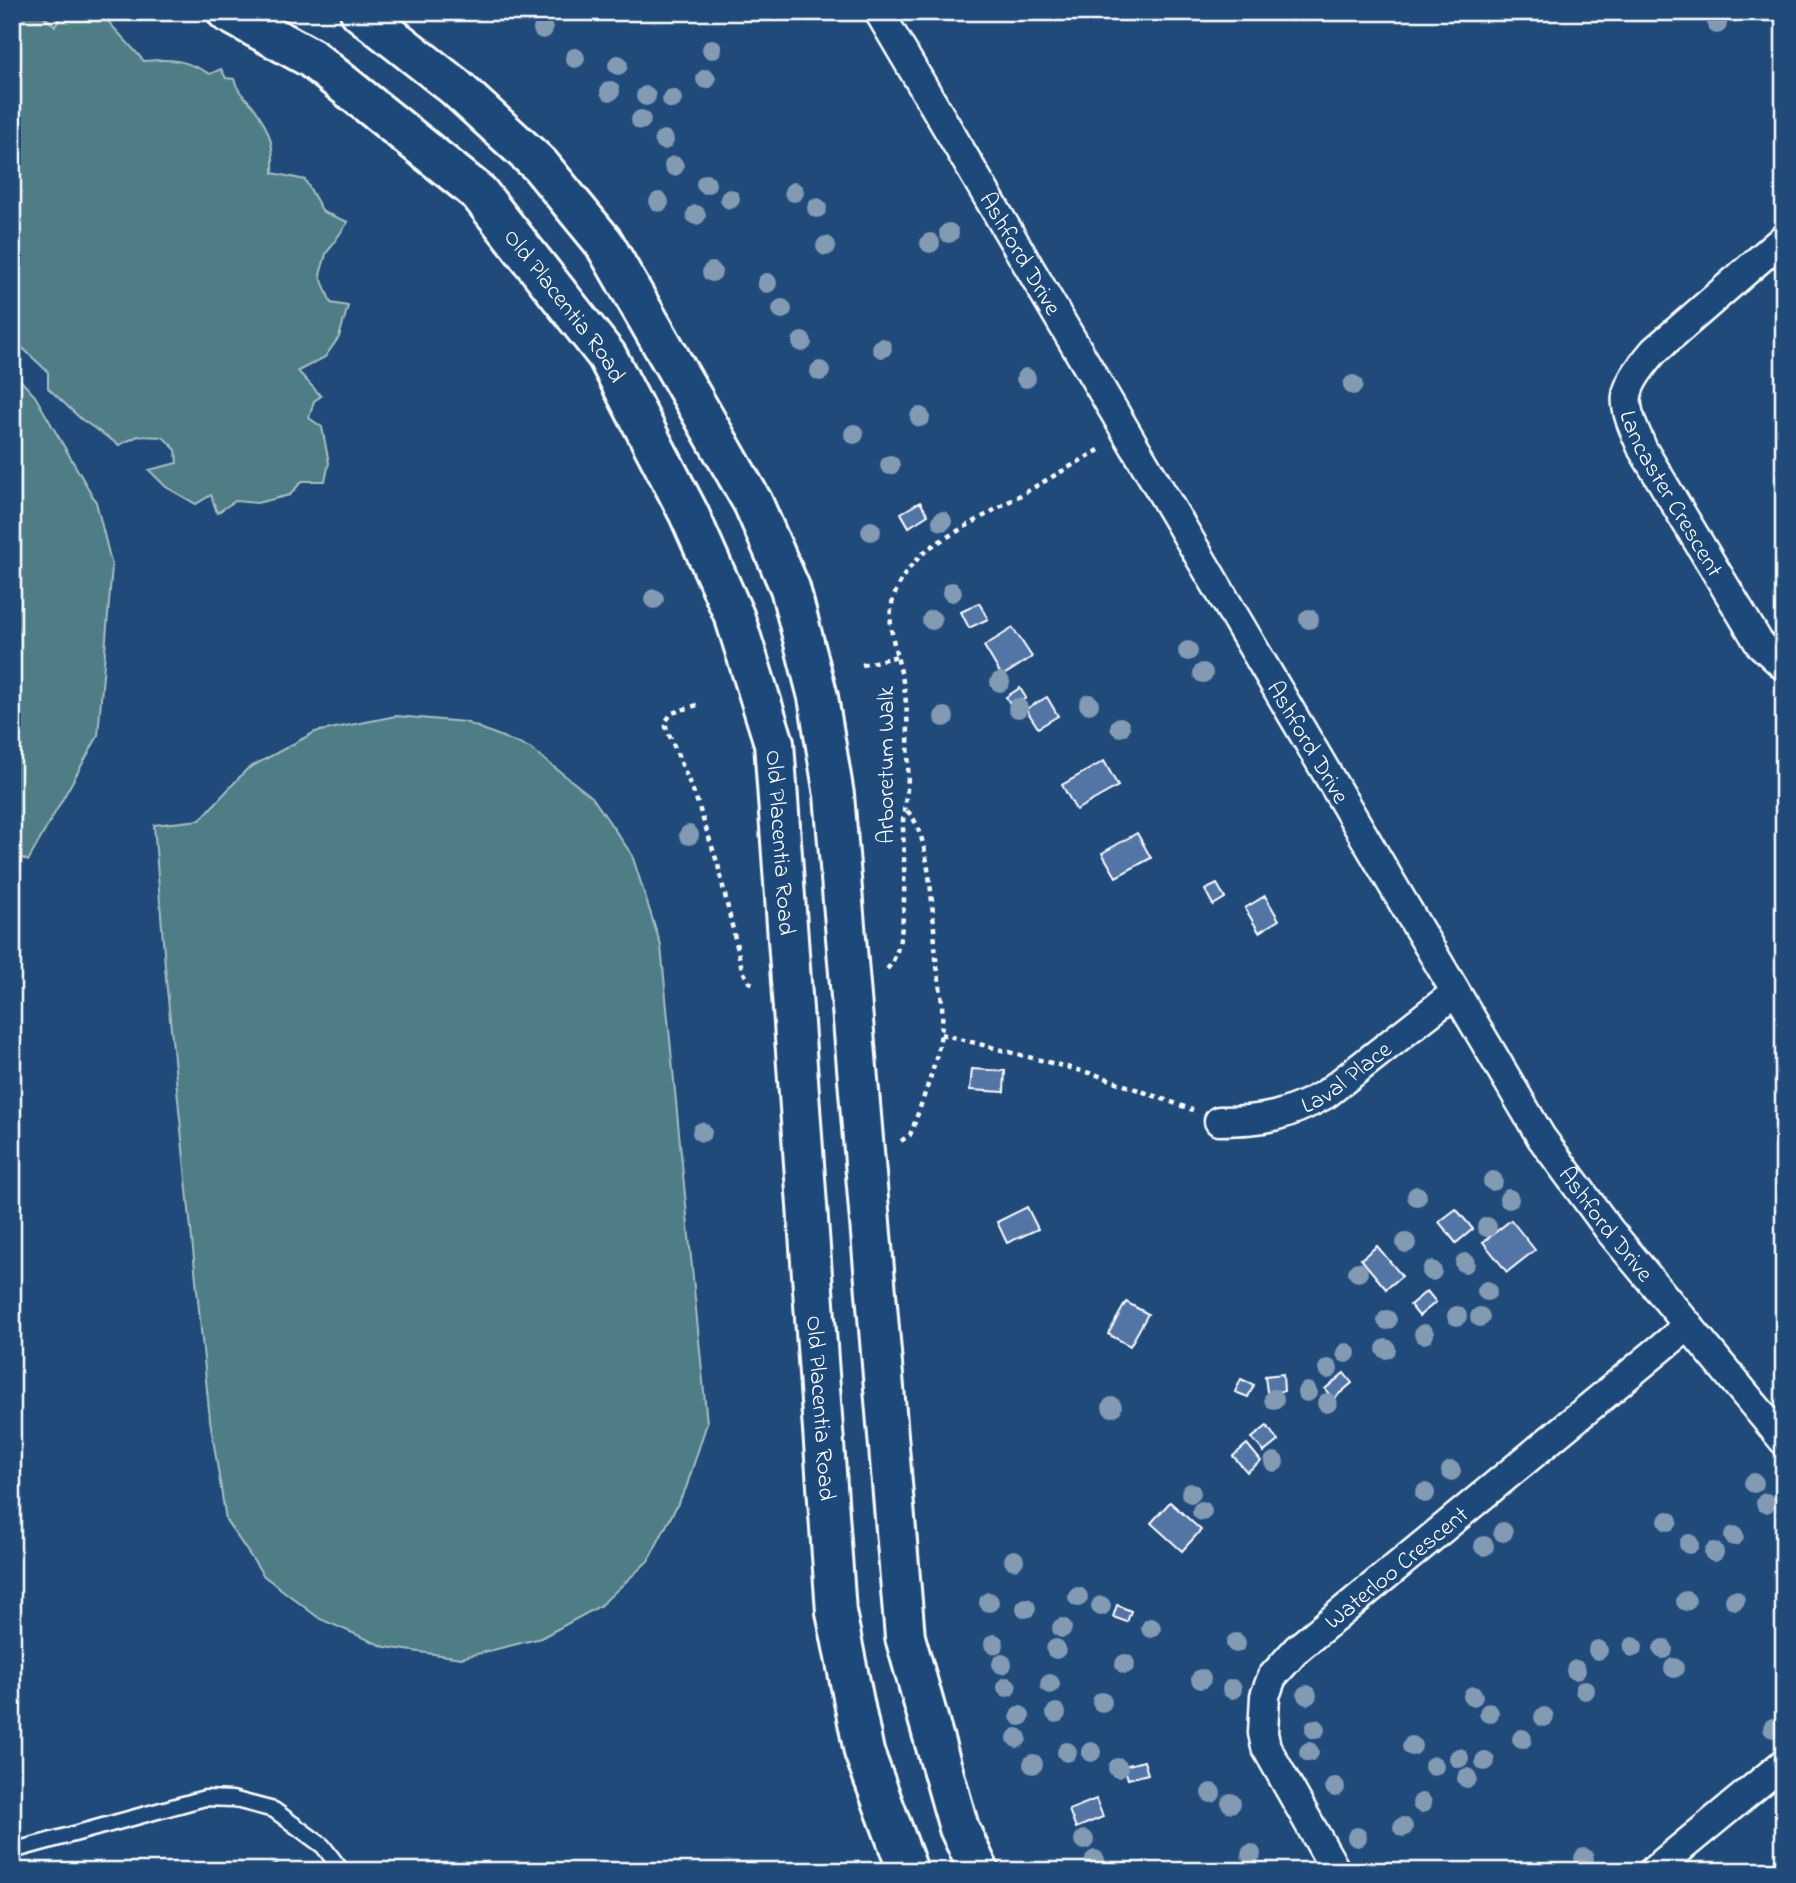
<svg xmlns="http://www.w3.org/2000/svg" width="1796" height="1883" font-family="'Indie Flower',sans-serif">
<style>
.green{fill:#507d86;stroke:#a8bec2;stroke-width:2}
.building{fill:#5375a5;stroke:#fff;stroke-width:2}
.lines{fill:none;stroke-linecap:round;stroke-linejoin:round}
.service-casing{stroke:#fff;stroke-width:19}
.minor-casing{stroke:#fff;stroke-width:33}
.secondary-casing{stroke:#fff;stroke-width:44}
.path{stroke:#fff;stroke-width:4.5;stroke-dasharray:5 5;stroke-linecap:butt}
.service{stroke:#1f4a7a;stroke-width:14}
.minor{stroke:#1f4a7a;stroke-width:28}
.secondary{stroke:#1f4a7a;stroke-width:38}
.tree{fill:#829bb3}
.labels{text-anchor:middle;stroke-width:6;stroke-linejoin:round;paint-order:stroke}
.street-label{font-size:24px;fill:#fff;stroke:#1f4a7a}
</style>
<rect width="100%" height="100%" fill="#1f4a7a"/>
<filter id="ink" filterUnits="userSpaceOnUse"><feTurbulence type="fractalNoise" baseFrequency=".0143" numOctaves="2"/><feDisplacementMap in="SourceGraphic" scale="14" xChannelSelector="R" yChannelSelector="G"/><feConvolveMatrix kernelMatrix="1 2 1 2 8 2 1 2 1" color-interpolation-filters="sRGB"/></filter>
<g filter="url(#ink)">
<path class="green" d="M12 12 40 13 55 26 64 12H89L106 19 144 61C173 58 185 60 210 74L221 69 226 78 234 79C240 98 247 96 256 110 271 133 274 146 273 173L305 180 323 212 348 222 326 254 320 275 331 303 348 306 339 337 325 357 298 371 321 396 314 401 309 418 322 427 329 463 325 481H302L290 495 257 503 235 501 217 513 211 495 196 504 166 487 149 470 177 463 176 450 163 437 138 436 119 445 81 419 48 388V372L12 338Z
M12 371 35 396 96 502 112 566 98 736 28 861 12 853Z
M396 716 465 722 530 748 592 797 632 855 661 946 707 1423 686 1488 648 1561 600 1606 541 1638 461 1658 385 1647 320 1619 264 1576 226 1520 210 1420 166 979 154 825 200 820 247 769 315 732Z"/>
<path class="building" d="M920 502 928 515 909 527 901 513Z
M979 603 988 619 969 628 961 612Z
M1013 628 1032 657 1002 676 984 646Z
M1020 688 1026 698 1012 707 1006 697Z
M1047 697 1058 716 1038 728 1026 709Z
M1104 761 1118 786 1076 810 1062 785Z
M1137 833 1151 858 1116 877 1102 853Z
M1217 884 1225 898 1213 905 1205 890Z
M1265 896 1279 920 1259 932 1245 908Z
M972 1069 1005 1071 1004 1092 970 1090Z
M1027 1207 1038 1229 1007 1243 997 1222Z
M1456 1209 1473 1229 1456 1243 1439 1222Z
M1511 1220 1535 1250 1507 1272 1483 1242Z
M1377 1246 1402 1276 1386 1289 1361 1259Z
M1427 1291 1436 1302 1419 1316 1410 1305Z
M1126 1302 1148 1314 1130 1346 1108 1334Z
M1344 1373 1352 1383 1333 1399 1325 1389Z
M1283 1374 1284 1391 1267 1392 1265 1376Z
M1241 1379 1254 1385 1248 1397 1235 1392Z
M1267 1426 1278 1441 1264 1452 1252 1438Z
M1247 1444 1261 1461 1247 1472 1233 1456Z
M1170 1502 1201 1530 1182 1551 1151 1523Z
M1117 1605 1131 1611 1127 1622 1113 1617Z
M1144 1761 1148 1774 1128 1779 1124 1766Z
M1096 1799 1103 1817 1076 1828 1069 1810Z
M277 1864 279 1871H256Z"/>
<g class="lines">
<g class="service-casing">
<path id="service" d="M12 1851 205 1798 232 1799 274 1810 323 1846 342 1871"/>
</g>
<g class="minor-casing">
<g id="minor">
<path id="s1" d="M879 12 1541 1137 1610 1231 1784 1441"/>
<path id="s2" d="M1784 238 1654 351C1618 394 1621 400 1643 450L1759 643 1784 666"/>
<path id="s3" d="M1219 1121C1264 1121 1287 1116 1326 1094L1455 993"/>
<path id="s4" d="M1336 1871 1266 1747 1263 1733 1265 1696 1272 1677 1297 1649 1689 1325"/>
<path d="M1653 1871 1784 1763"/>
</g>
</g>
<g class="secondary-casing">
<g id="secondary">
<path id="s5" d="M227 12 311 58 479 193 607 356 689 514 735 618 774 743 836 1612 864 1752 908 1871"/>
<path d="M360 12 454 86 540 165 604 243 753 503 790 588 818 697 834 795 905 1637 959 1828 979 1871"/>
</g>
</g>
<path class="path" d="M1784 12V13
M862 665 898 656
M697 705 672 713 666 721V727L696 798 718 865 742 969 749 982 755 984
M887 969C911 946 903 855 903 822 904 806 908 790 908 774 909 748 908 720 905 694 902 666 888 637 891 609 895 583 913 559 935 544L1099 450
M941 1034 1097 1075 1193 1110
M901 1141 910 1135 914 1125C924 1095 937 1064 941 1033 945 1008 939 983 936 958 933 926 932 829 905 809"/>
<use href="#service" class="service"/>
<use href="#minor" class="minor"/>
<use href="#secondary" class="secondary"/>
</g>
<g class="tree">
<circle cx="1717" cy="24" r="10"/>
<circle cx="543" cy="29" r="10"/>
<circle cx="712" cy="49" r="10"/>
<circle cx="575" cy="58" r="10"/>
<circle cx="618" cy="65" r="10"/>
<circle cx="706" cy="79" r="10"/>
<circle cx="610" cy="91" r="10"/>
<circle cx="646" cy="96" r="10"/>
<circle cx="672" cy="99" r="10"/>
<circle cx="641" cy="120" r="10"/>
<circle cx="664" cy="140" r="10"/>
<circle cx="674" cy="166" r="10"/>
<circle cx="706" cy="184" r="10"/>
<circle cx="794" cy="192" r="10"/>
<circle cx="730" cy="199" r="10"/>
<circle cx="659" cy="202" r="10"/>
<circle cx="817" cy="208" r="10"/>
<circle cx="696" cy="215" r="10"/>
<circle cx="949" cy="233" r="10"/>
<circle cx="930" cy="243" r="10"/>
<circle cx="826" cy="246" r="10"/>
<circle cx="712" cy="272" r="10"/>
<circle cx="767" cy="283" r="10"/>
<circle cx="782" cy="309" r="10"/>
<circle cx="802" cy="342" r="10"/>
<circle cx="882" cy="348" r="10"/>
<circle cx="820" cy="371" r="10"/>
<circle cx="1026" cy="378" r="10"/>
<circle cx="1353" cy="385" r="10"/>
<circle cx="920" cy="417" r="10"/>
<circle cx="854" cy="434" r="10"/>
<circle cx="890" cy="465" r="10"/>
<circle cx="942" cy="521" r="10"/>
<circle cx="871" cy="531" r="10"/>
<circle cx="952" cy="592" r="10"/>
<circle cx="654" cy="599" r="10"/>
<circle cx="1309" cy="619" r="10"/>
<circle cx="932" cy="620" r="10"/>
<circle cx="1188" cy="651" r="10"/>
<circle cx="1203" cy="673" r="10"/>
<circle cx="1000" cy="682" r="10"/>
<circle cx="1089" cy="704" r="10"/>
<circle cx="1018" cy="708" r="10"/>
<circle cx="944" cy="717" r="10"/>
<circle cx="1120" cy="727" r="10"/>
<circle cx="689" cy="835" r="10"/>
<circle cx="702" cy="1132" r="10"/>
<circle cx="1493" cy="1181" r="10"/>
<circle cx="1417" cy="1196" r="10"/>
<circle cx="1509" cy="1199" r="10"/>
<circle cx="1487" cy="1227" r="10"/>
<circle cx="1406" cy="1243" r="10"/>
<circle cx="1465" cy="1263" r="10"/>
<circle cx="1432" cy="1271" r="10"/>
<circle cx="1358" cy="1272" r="10"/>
<circle cx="1487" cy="1291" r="10"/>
<circle cx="1457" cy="1316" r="10"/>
<circle cx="1480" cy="1317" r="10"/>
<circle cx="1387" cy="1320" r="10"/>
<circle cx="1424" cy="1334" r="10"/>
<circle cx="1386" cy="1349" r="10"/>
<circle cx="1346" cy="1353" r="10"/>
<circle cx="1328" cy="1369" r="10"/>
<circle cx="1307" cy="1392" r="10"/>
<circle cx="1274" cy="1399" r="10"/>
<circle cx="1327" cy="1403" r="10"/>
<circle cx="1112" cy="1407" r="10"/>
<circle cx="1274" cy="1462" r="10"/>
<circle cx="1451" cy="1471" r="10"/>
<circle cx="1754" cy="1483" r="10"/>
<circle cx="1191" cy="1493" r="10"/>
<circle cx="1425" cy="1493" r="10"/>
<circle cx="1766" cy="1503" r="10"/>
<circle cx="1202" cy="1511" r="10"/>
<circle cx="1668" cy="1521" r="10"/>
<circle cx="1503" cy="1532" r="10"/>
<circle cx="1734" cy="1536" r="10"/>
<circle cx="1689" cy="1544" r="10"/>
<circle cx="1484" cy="1546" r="10"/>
<circle cx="1714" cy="1552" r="10"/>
<circle cx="1014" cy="1560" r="10"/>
<circle cx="1078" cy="1597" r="10"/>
<circle cx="1735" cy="1600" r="10"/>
<circle cx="1686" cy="1601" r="10"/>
<circle cx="989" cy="1602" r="10"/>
<circle cx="1101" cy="1606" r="10"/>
<circle cx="1026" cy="1608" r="10"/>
<circle cx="1062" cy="1628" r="10"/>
<circle cx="1151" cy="1628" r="10"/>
<circle cx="1236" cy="1643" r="10"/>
<circle cx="994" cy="1644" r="10"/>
<circle cx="1633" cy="1647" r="10"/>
<circle cx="1056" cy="1649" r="10"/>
<circle cx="1663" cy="1649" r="10"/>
<circle cx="1598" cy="1650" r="10"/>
<circle cx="1002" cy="1664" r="10"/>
<circle cx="1125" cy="1664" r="10"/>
<circle cx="1674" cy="1668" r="10"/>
<circle cx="1576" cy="1670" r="10"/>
<circle cx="1201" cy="1679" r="10"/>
<circle cx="1050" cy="1684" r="10"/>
<circle cx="1007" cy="1687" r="10"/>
<circle cx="1232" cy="1689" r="10"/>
<circle cx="1585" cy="1690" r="10"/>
<circle cx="1307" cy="1695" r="10"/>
<circle cx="1473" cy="1696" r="10"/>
<circle cx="1102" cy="1702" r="10"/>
<circle cx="1056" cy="1713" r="10"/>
<circle cx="1489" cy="1713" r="10"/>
<circle cx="1020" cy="1716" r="10"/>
<circle cx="1544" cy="1717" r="10"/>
<circle cx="1773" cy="1728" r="10"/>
<circle cx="1315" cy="1729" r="10"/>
<circle cx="1017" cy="1738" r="10"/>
<circle cx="1522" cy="1739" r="10"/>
<circle cx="1412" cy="1746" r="10"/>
<circle cx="1067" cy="1752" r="10"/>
<circle cx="1091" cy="1752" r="10"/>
<circle cx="1309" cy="1752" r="10"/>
<circle cx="1459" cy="1758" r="10"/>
<circle cx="1485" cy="1761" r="10"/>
<circle cx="1033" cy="1764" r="10"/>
<circle cx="1434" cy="1766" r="10"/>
<circle cx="1118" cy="1768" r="10"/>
<circle cx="1467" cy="1778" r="10"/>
<circle cx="1335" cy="1787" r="10"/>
<circle cx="1211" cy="1793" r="10"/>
<circle cx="1231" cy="1803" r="10"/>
<circle cx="1422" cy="1803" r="10"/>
<circle cx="1403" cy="1827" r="10"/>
<circle cx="1357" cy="1837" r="10"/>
<circle cx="1084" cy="1840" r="10"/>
<circle cx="1251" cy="1854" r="10"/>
<circle cx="1584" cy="1858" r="10"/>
<circle cx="1095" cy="1860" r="10"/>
</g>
</g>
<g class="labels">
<g class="street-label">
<text dy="8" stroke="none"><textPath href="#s1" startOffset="280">Ashford Drive</textPath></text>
<text dy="8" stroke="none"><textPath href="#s5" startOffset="453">Old Placentia Road</textPath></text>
<text dy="8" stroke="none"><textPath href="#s2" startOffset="334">Lancaster Crescent</textPath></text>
<text dy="8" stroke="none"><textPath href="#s1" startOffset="847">Ashford Drive</textPath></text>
<text transform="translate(885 765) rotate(-90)" y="8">Arboretum Walk</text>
<text dy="8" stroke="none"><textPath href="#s5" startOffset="1041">Old Placentia Road</textPath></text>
<text dy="8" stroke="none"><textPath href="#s3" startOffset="138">Laval Place</textPath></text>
<text dy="8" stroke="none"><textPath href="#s1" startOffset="1414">Ashford Drive</textPath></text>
<text dy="8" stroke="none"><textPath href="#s5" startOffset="1608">Old Placentia Road</textPath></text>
<text dy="8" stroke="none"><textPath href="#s4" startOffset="380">Waterloo Crescent</textPath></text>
</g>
</g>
<rect width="1796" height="1883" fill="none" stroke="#1f4a7a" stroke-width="42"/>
<rect x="21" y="21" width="1754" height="1841" fill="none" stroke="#fff" stroke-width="2.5" filter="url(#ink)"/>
</svg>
